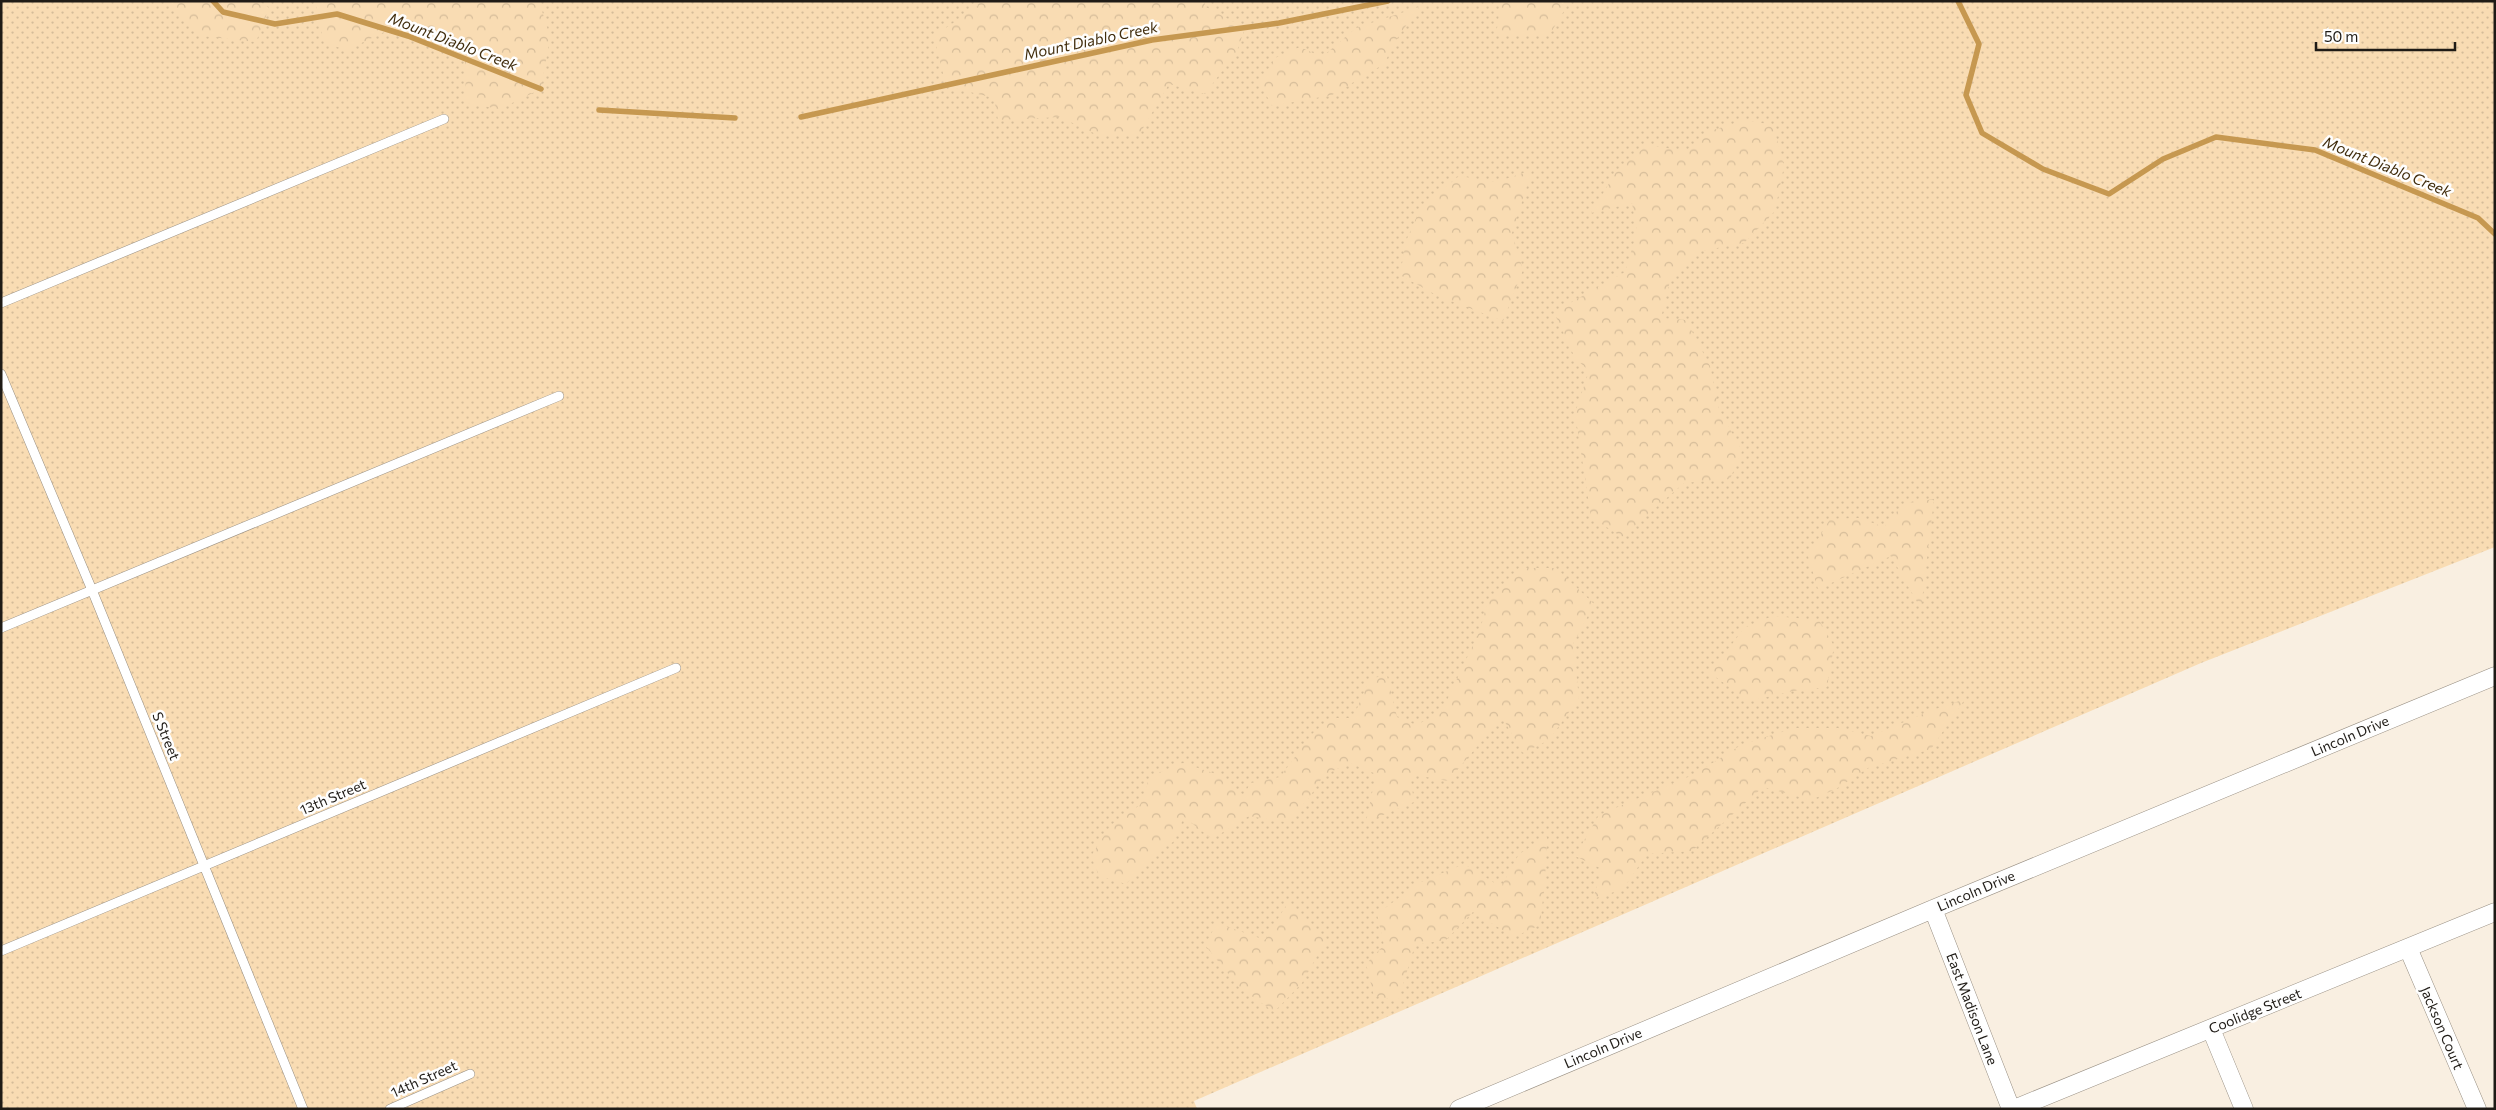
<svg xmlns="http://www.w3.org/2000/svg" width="2496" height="1110" font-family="Commissioner,sans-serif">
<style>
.grass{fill:url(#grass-dots)}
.forest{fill:url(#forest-crowns)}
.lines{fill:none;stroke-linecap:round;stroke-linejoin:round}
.stream{stroke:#c69850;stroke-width:5.5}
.lane-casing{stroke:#999084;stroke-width:10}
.street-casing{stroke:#999084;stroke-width:19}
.lane{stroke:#fff;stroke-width:9}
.street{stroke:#fff;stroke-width:18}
.labels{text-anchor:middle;stroke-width:5;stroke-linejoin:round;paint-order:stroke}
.street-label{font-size:14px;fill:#1f1b16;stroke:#fefefe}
.water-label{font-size:15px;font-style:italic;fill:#412d0d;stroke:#fefefe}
</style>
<defs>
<pattern id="grass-dots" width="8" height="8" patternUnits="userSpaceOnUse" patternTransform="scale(1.25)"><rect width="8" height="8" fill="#f9dcb3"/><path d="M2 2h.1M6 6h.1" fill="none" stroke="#d5bc99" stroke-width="1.8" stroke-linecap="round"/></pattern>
<pattern id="forest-crowns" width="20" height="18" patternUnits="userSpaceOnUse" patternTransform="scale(1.25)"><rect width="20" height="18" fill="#f9dcb3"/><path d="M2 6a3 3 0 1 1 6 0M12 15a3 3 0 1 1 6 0" fill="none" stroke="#d5bc99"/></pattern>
</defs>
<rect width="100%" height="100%" fill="#f9efe1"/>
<path class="grass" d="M1 1H2495V547L2201 663 1194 1101 1197 1109H1Z"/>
<path class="forest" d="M164 1H259L269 8 256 42 202 36Z
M315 1H539L550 37 541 89 500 109 466 103 465 59 411 19 347 50 324 43Z
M974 1H1206L1204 6 1245 28 1237 51 1205 94 1169 84 1139 135 1100 136 1060 117 998 120 994 98 946 86 934 36 978 6Z
M1501 1H1570L1550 34 1496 35Z
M1419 7 1396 40 1384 64 1332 95 1272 106 1260 83 1275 58 1300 47 1322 57 1356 28Z
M1745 120 1773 125 1784 166 1775 211 1744 243 1701 251 1670 281 1661 318 1686 320 1710 366 1719 409 1742 451 1730 479 1684 483 1622 537 1591 517 1575 413 1589 371 1575 358 1554 312 1625 272 1637 232 1632 203 1591 213 1616 172 1647 145 1686 151 1707 132Z
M1532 170 1512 233 1523 270 1503 321 1438 296 1400 275 1406 241 1421 207 1459 176 1497 182Z
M1934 499 1921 609 1891 556 1818 589 1808 556 1830 519 1859 518 1884 527 1903 504Z
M1519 568H1556L1594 604 1573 644 1579 698 1549 740 1523 753 1502 717 1448 781 1410 774 1414 802 1366 822 1376 774 1350 763 1324 775 1309 798 1286 822 1249 816 1212 839 1184 817 1173 842 1157 852 1126 884 1099 876 1091 856 1111 825 1140 805 1150 776 1183 763 1216 774 1243 795 1251 783 1280 777 1313 733 1332 718H1353L1370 678 1387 676 1397 717 1416 725 1441 713 1480 630 1488 600Z
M1773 616 1819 620 1834 646 1827 687 1793 691 1749 701 1710 673 1745 627Z
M1965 699 1931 749 1868 768 1836 789 1811 800 1763 787 1692 851 1647 854 1623 889 1593 899 1602 869 1575 856 1599 815 1695 774 1741 745 1794 728H1838L1871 736 1930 711Z
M1547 837 1545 880 1540 925 1514 937 1473 912 1446 940 1415 945 1398 1001 1374 996 1366 964 1384 945 1377 914 1419 883 1464 864 1501 887 1519 854Z
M1287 904 1326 940 1302 983 1274 1012 1239 987 1205 945 1217 923 1265 940Z"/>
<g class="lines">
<path class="stream" d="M213 1 223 12 275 24 337 14 408 36 541 89
M1958 1 1979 44 1966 95 1982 133 2043 169 2109 194 2163 159 2216 137 2315 150 2478 218 2495 234
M599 110 735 118
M801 117 1152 40 1279 23 1388 1"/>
<g class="lane-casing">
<path id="lane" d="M1 303 444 119
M1 374 92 590 303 1109
M1 628 559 396
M1 951 676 668
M390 1109 470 1074"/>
</g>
<g class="street-casing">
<path id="street" d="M1933 909 2011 1109
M2408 948 2477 1109
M2211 1029 2244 1109
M1459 1109 1933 909 2495 676
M2014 1109 2495 912"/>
</g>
<use href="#lane" class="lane"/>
<use href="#street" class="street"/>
</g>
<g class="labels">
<g class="street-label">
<text transform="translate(166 736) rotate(68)" y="5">S Street</text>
<text transform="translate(2350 736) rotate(-23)" y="5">Lincoln Drive</text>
<text transform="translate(333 797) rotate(-23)" y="5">13th Street</text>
<text transform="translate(1976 891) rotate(-23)" y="5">Lincoln Drive</text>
<text transform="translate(1972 1009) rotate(69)" y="5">East Madison Lane</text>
<text transform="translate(2255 1011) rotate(-22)" y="5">Coolidge Street</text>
<text transform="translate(2442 1028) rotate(67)" y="5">Jackson Court</text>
<text transform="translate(1603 1048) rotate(-23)" y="5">Lincoln Drive</text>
<text transform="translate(424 1079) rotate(-24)" y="5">14th Street</text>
</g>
<g class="water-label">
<text transform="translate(1091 41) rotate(-12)" y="5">Mount Diablo Creek</text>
<text transform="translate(453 42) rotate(21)" y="5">Mount Diablo Creek</text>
<text transform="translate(2387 167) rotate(22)" y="5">Mount Diablo Creek</text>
</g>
</g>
<rect width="2496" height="1110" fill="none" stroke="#1f1b16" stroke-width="5"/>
<path d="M2316 42v8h139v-8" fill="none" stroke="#1f1b16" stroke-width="2.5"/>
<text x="2324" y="42" font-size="15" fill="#1f1b16" stroke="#fefefe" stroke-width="4" paint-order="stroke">50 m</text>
</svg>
